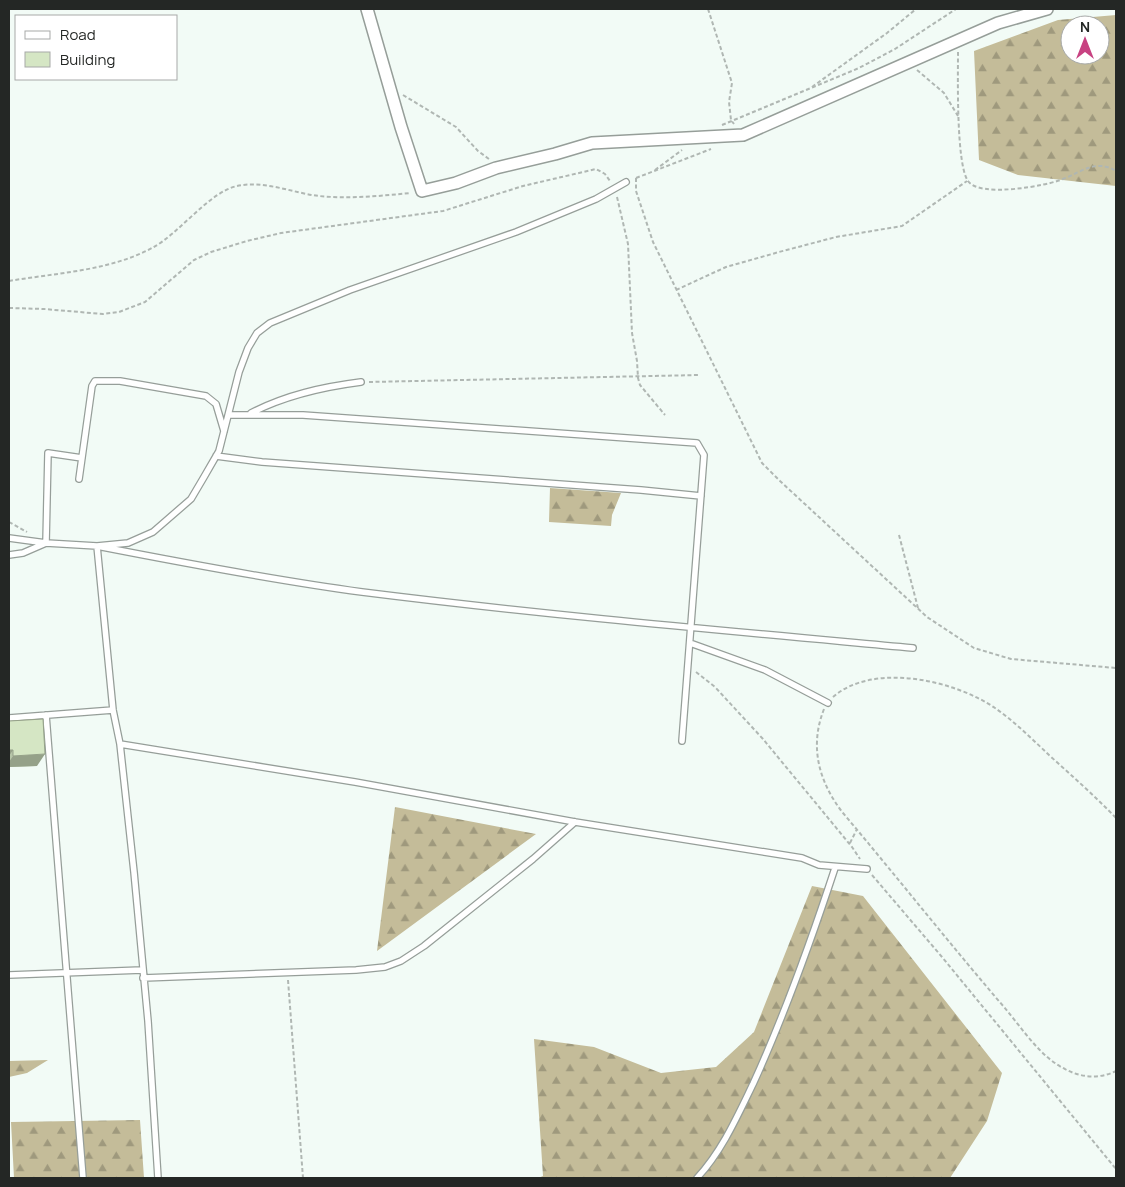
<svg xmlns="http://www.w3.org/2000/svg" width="1125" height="1187" font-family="Manrope,sans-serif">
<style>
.forest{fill:url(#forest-firs);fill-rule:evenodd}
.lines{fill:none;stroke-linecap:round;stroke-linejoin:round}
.lane-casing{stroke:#969e99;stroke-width:8}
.street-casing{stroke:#969e99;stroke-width:14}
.path{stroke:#b0b7b3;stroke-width:2;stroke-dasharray:4 2.5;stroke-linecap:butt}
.lane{stroke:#fff;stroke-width:5.5}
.street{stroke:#fff;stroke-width:11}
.wall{fill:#b7c6a9}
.shaded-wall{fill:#95a189}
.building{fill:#d5e6c4;stroke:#95a189}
</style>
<defs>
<pattern id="forest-firs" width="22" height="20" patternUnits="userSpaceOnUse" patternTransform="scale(1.25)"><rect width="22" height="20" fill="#c4bc99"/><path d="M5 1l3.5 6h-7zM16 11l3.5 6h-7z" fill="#9f997d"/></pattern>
</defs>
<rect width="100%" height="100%" fill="#f2fbf6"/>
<path class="forest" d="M1116 15V186L1018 175 979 160 974 51 1058 20ZM1070 25H1100V55H1070Z
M550 488 621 493 612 515 611 526 549 522Z
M395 807 536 834 377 951Z
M812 886 863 896 1002 1073 987 1121 950 1178H538L543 1176 534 1039 594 1047 661 1073 716 1067 754 1032Z
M48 1060 27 1073 9 1077V1061Z
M140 1120 144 1178H14L11 1122Z"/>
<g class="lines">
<g class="lane-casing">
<path id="lane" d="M251 413C286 395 322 387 361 382
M229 415H303L697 443 704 455 682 741
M216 456 262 462 641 490 701 496
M79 479 92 386 95 381H120L206 396 216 404 224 431
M9 538 46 543 97 546 128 543 153 532 191 499 204 477 219 451 239 372 248 348 257 333 270 323 350 290 516 232 596 199 626 182
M97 546C184 563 273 580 362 592 545 615 729 631 913 648
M97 546 113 710 120 744 134 872 148 1021 158 1178
M9 555 23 553 46 543 48 453 82 458
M690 643 765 670 828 703
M46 715 83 1178
M9 718 113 710
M120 744 355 782 575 822 802 858 819 865 867 869
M9 975 142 970
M143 978 356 970 385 967 401 961 424 946 533 859 575 822
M697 1178C722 1151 737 1117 753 1084 785 1014 811 941 835 868"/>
</g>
<g class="street-casing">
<path id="street" d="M367 9 401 127 422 191 456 183 496 168 555 154 592 143 743 135 998 23 1047 9"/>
</g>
<path class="path" d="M708 9 732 83 729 102 731 120 734 124
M958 52C958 76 956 164 968 181 979 198 1047 186 1063 179 1083 171 1096 159 1116 171
M917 70 944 93 958 116
M812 87 887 33 916 9
M403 95 456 127 478 151 489 159
M722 125 859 68 895 49 956 9
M655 170 682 150
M636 178V191L653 242 762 463 780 481 927 617 974 648 1011 659 1116 668
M636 178 711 149
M617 197 628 244 632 333 637 361 638 378 640 385 665 415
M9 281C56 273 109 271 152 248 179 234 209 192 237 186 264 180 293 193 319 196 349 199 381 196 410 193
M676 290 726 267 779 252 836 237 902 226 967 181
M9 308 44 309 103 314 119 312 145 302 194 260 211 252 247 241 281 233 443 211 523 186 596 169 605 174 610 181
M369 382 699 375
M9 522 27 532
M899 535 918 608
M696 672 715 687 763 739 852 847 860 859
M833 697C873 662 954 680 995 708 1014 721 1032 739 1049 755 1072 776 1095 796 1116 818
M824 709C809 747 819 782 843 813 897 877 949 943 1004 1007 1022 1028 1040 1057 1065 1069 1081 1078 1100 1079 1116 1071
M850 843 857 829
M872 875 942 957 1116 1169
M288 980 303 1178"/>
<use href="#lane" class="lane"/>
<use href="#street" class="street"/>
</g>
<path class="wall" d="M9 721 37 766 9 767Z"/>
<path class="shaded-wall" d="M9 750H13L9 756Z
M45 754 37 766 9 767V762L13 756Z"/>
<path class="building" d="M43 719 45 754 13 756V750H9V721Z"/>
<rect width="1125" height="1187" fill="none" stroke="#242725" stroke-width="20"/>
<rect x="15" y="15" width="162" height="65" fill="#ffffff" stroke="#a7a9a8"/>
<rect x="25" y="31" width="25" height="8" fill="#ffffff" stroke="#a7a9a8"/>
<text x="60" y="40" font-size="15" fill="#242725">Road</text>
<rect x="25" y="52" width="25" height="15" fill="#d5e6c4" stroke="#a7a9a8"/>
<text x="60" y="65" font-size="15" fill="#242725">Building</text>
<g transform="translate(1085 40)"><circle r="24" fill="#ffffff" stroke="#a7a9a8"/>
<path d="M0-4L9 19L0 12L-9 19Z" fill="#c84282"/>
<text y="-8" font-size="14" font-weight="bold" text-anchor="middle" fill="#242725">N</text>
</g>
</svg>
